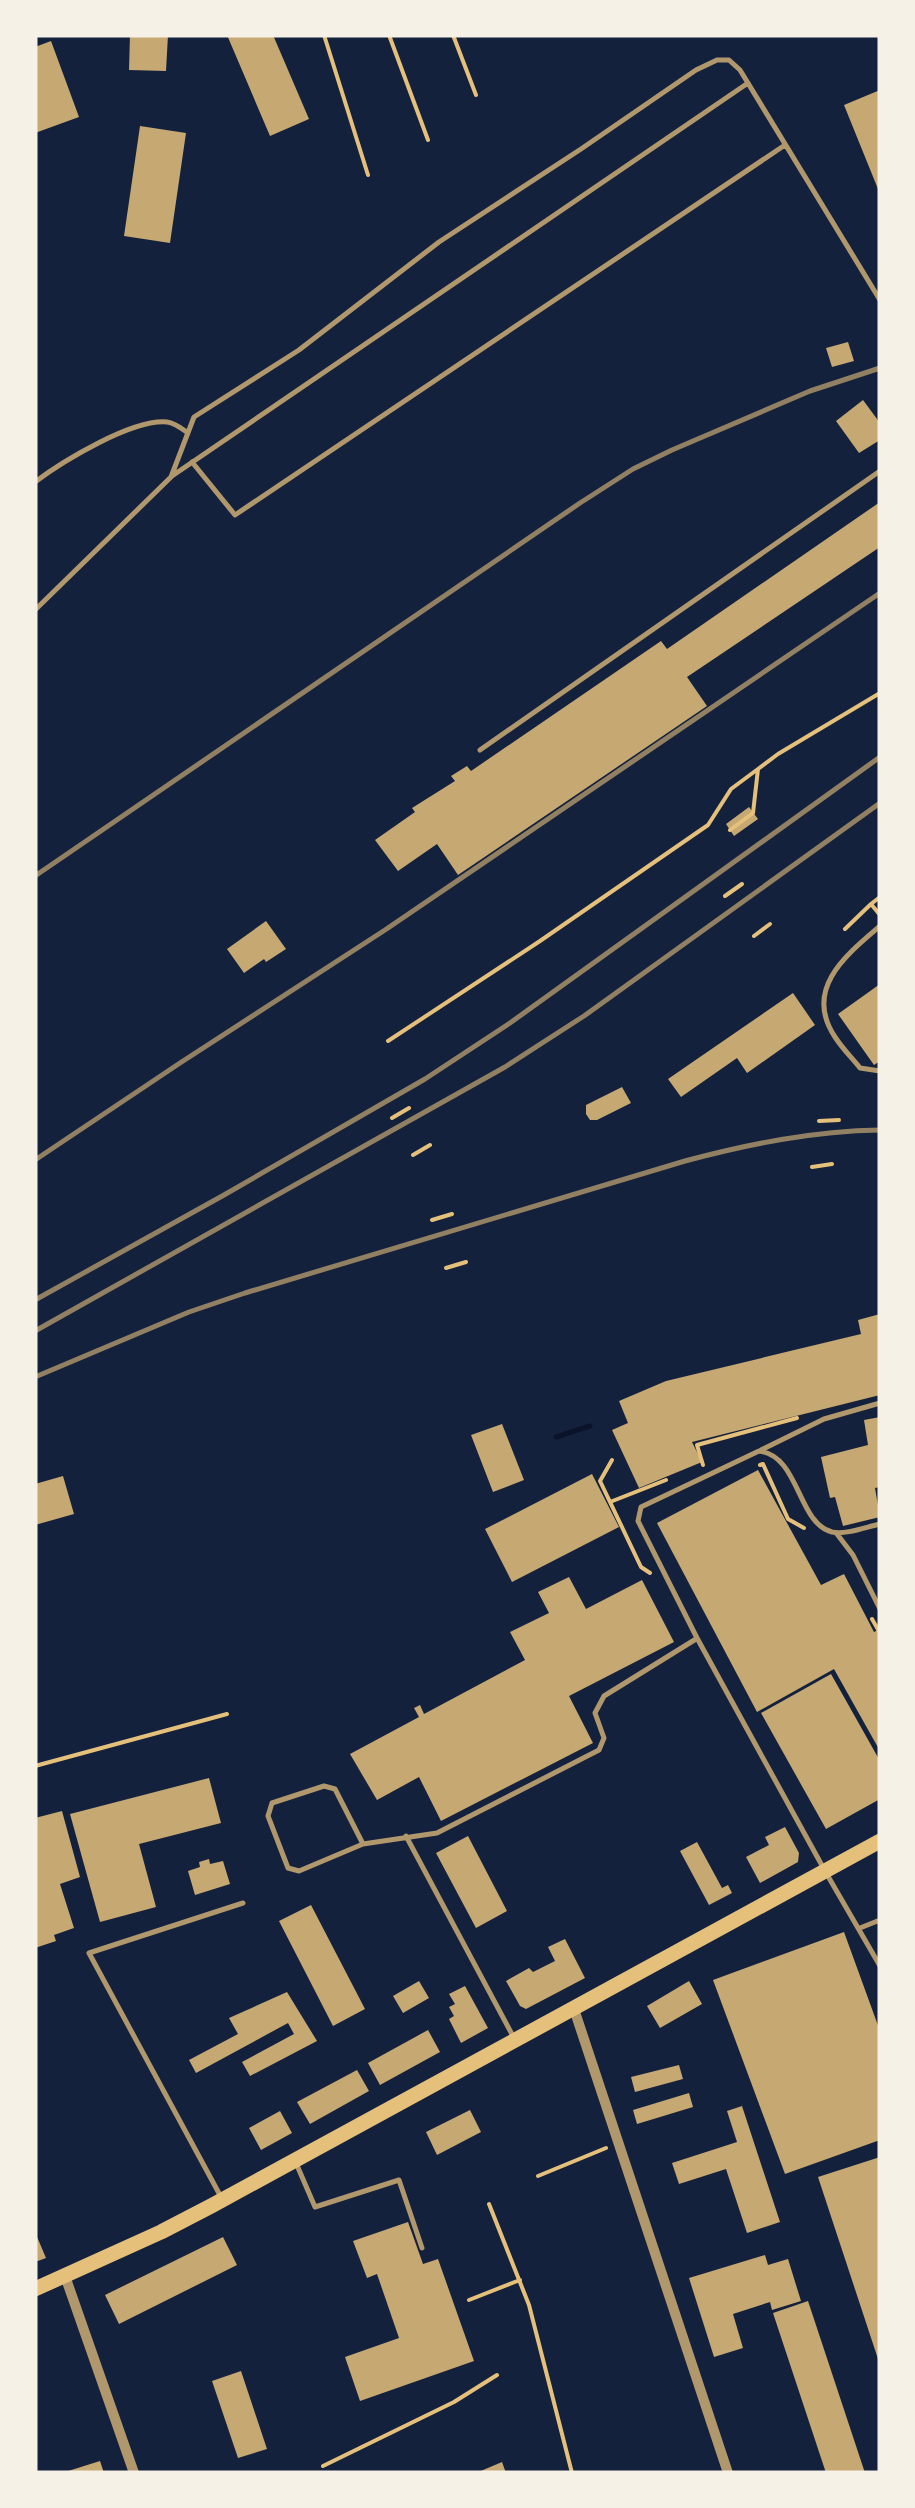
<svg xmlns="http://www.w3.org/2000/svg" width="915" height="2508" font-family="'Playfair Display',serif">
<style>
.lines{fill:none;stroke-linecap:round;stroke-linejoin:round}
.stream{stroke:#0b132b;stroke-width:5}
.building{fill:#c6a872}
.path{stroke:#e5c07b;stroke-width:4}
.service{stroke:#b1986c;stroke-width:5}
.minor{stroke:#b1986c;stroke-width:10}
.primary{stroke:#e5c07b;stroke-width:15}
.rail{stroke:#918062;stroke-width:5}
</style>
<rect width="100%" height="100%" fill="#14213d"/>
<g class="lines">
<path class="stream" d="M556 1437 590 1426"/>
</g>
<path class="building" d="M130 35H168L166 71 129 70Z
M227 35H273L309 119 270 136Z
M51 41 79 117 35 133V47Z
M880 90V194L844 105Z
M140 126 186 133 170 243 124 236Z
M848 342 854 361 832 367 826 348Z
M863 400 880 423V440L859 453 836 421Z
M880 502V547L687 677 707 706 458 875 437 844 398 871 375 840 415 812 412 808 455 781 451 776 467 766 471 771 661 641 667 649Z
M749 807 758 819 734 836 726 824Z
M266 921 286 949 266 962 264 959 244 973 227 949Z
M880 984V1061L874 1065 838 1014Z
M793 993 815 1025 747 1073 737 1058 681 1097 668 1079Z
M622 1087 631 1103 597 1120H590L586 1114V1105Z
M880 1314V1383L878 1384 880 1395 692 1442 702 1462 639 1488 612 1430 628 1423 619 1401 666 1381 861 1334 858 1320Z
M880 1417V1487L875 1488 880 1517 843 1526 835 1497 830 1498 821 1457 868 1445 864 1420Z
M502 1424 524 1480 493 1492 471 1435Z
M758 1470 821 1585 844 1574 874 1632 880 1629V1751L834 1669 757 1712 657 1523Z
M592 1474 619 1527 512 1582 485 1529Z
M63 1476 74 1514 35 1525V1484Z
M569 1577 586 1609 642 1580 674 1642 569 1696 593 1743 441 1821 419 1777 377 1800 350 1754 419 1717 414 1708 420 1705 424 1714 525 1660 510 1632 549 1613 538 1592Z
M831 1674 880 1761V1799L826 1829 761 1713Z
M209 1778 221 1823 139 1844 156 1907 100 1922 70 1814Z
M62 1811 80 1877 60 1884 74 1928 54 1935 56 1941 35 1948V1818Z
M785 1827 799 1853 798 1862 760 1883 746 1857 769 1845 765 1837Z
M468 1836 507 1911 476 1928 436 1853Z
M697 1842 722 1888 728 1885 732 1893 709 1905 680 1851Z
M209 1859 210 1864 223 1861 230 1884 195 1895 188 1871 200 1867 199 1862Z
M311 1905 365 2009 333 2026 279 1921Z
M844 1932 880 2031V2140L785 2174 713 1980Z
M565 1939 585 1978 526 2009 520 2006 506 1981 529 1968 533 1972 555 1961 548 1947Z
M419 1981 429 1998 403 2013 393 1996Z
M689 1981 702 2004 660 2028 647 2006Z
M465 1986 488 2028 461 2043 449 2019 454 2016 449 2007 455 2004 449 1994Z
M287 1992 317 2041 250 2076 242 2062 294 2034 288 2023 196 2073 189 2060 238 2034 229 2018Z
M428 2030 440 2052 380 2085 368 2063Z
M679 2065 683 2079 635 2092 631 2077Z
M357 2070 369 2091 310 2124 297 2102Z
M689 2093 693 2107 637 2124 633 2110Z
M742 2106 780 2222 747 2233 726 2169 679 2184 672 2163 737 2142 727 2111Z
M470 2110 481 2132 437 2155 426 2132Z
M280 2111 292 2133 261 2150 249 2128Z
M880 2157V2362H879L818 2177Z
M408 2222 423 2264 438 2259 474 2361 360 2401 345 2357 399 2338 377 2274 367 2278 353 2241Z
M35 2232 46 2258 35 2262Z
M223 2237 237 2265 119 2324 105 2295Z
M765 2255 768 2265 788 2259 801 2301 772 2310 770 2302 733 2314 743 2348 714 2357 689 2278Z
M808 2301 865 2473H826L773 2313Z
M241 2371 267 2449 238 2458 212 2381Z
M100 2461 104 2473H66L65 2472Z
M502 2462 506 2473H476Z"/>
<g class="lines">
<path class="path" d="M324 35 368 175
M389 35 428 140
M453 35 476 95
M730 830 753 813 758 769 778 754 880 693
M725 896 742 884
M880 915 871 904 880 897
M845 929 871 904
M754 936 770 924
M388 1041 540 941 708 825 731 789 758 769
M392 1118 409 1108
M819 1121 839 1120
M413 1155 430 1145
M812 1167 832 1164
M432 1220 452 1214
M446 1268 466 1262
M612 1460 600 1481 641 1567 650 1573
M703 1465 697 1445 797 1418
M760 1465 763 1464 788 1519 804 1528
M610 1502 666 1480
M872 1619 880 1633
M35 1766 227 1714
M538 2176 606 2148
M489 2204 529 2305 572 2473
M469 2300 520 2280
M323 2466 454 2402 497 2375"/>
<path class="service" d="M192 462 235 515 785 145
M172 476 748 83
M35 482C63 461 132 419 167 422 175 423 181 428 188 433
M35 610 171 477 194 417 299 350 439 242 581 149 696 70 717 60H729L740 70 880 300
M480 750 880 471
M880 926C846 955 803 989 835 1037 842 1048 852 1058 860 1068L880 1071
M761 1450 824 1419 880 1403
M880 1524C866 1527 846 1535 832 1532 797 1523 800 1456 759 1451L641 1507 638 1521 697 1638 825 1871 880 1966
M837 1534 853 1555 880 1609
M406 1836 514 2038
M363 1844 299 1871 288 1868 268 1816 272 1803 324 1786 335 1789 363 1844 437 1833 599 1750 604 1738 595 1713 604 1696 696 1639
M860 1928 880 1920
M296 2163 315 2207 399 2180 422 2248
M221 2197 89 1953 243 1903"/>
<path class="minor" d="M574 2009 728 2473
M65 2276 134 2473"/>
<path class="primary" d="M35 2289 161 2232 213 2205 880 1841"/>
<path class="rail" d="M35 876 580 503 633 469 672 450 810 391 880 368
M35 1160 180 1063 385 930 880 593
M35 1300 224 1195 425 1079 510 1023 880 757
M35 1331 505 1067 584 1016 880 803
M35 1377 189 1312 245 1293 685 1161C749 1144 813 1131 880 1130"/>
</g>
<rect width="915" height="2508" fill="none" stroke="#f6f1e7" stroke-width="75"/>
</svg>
